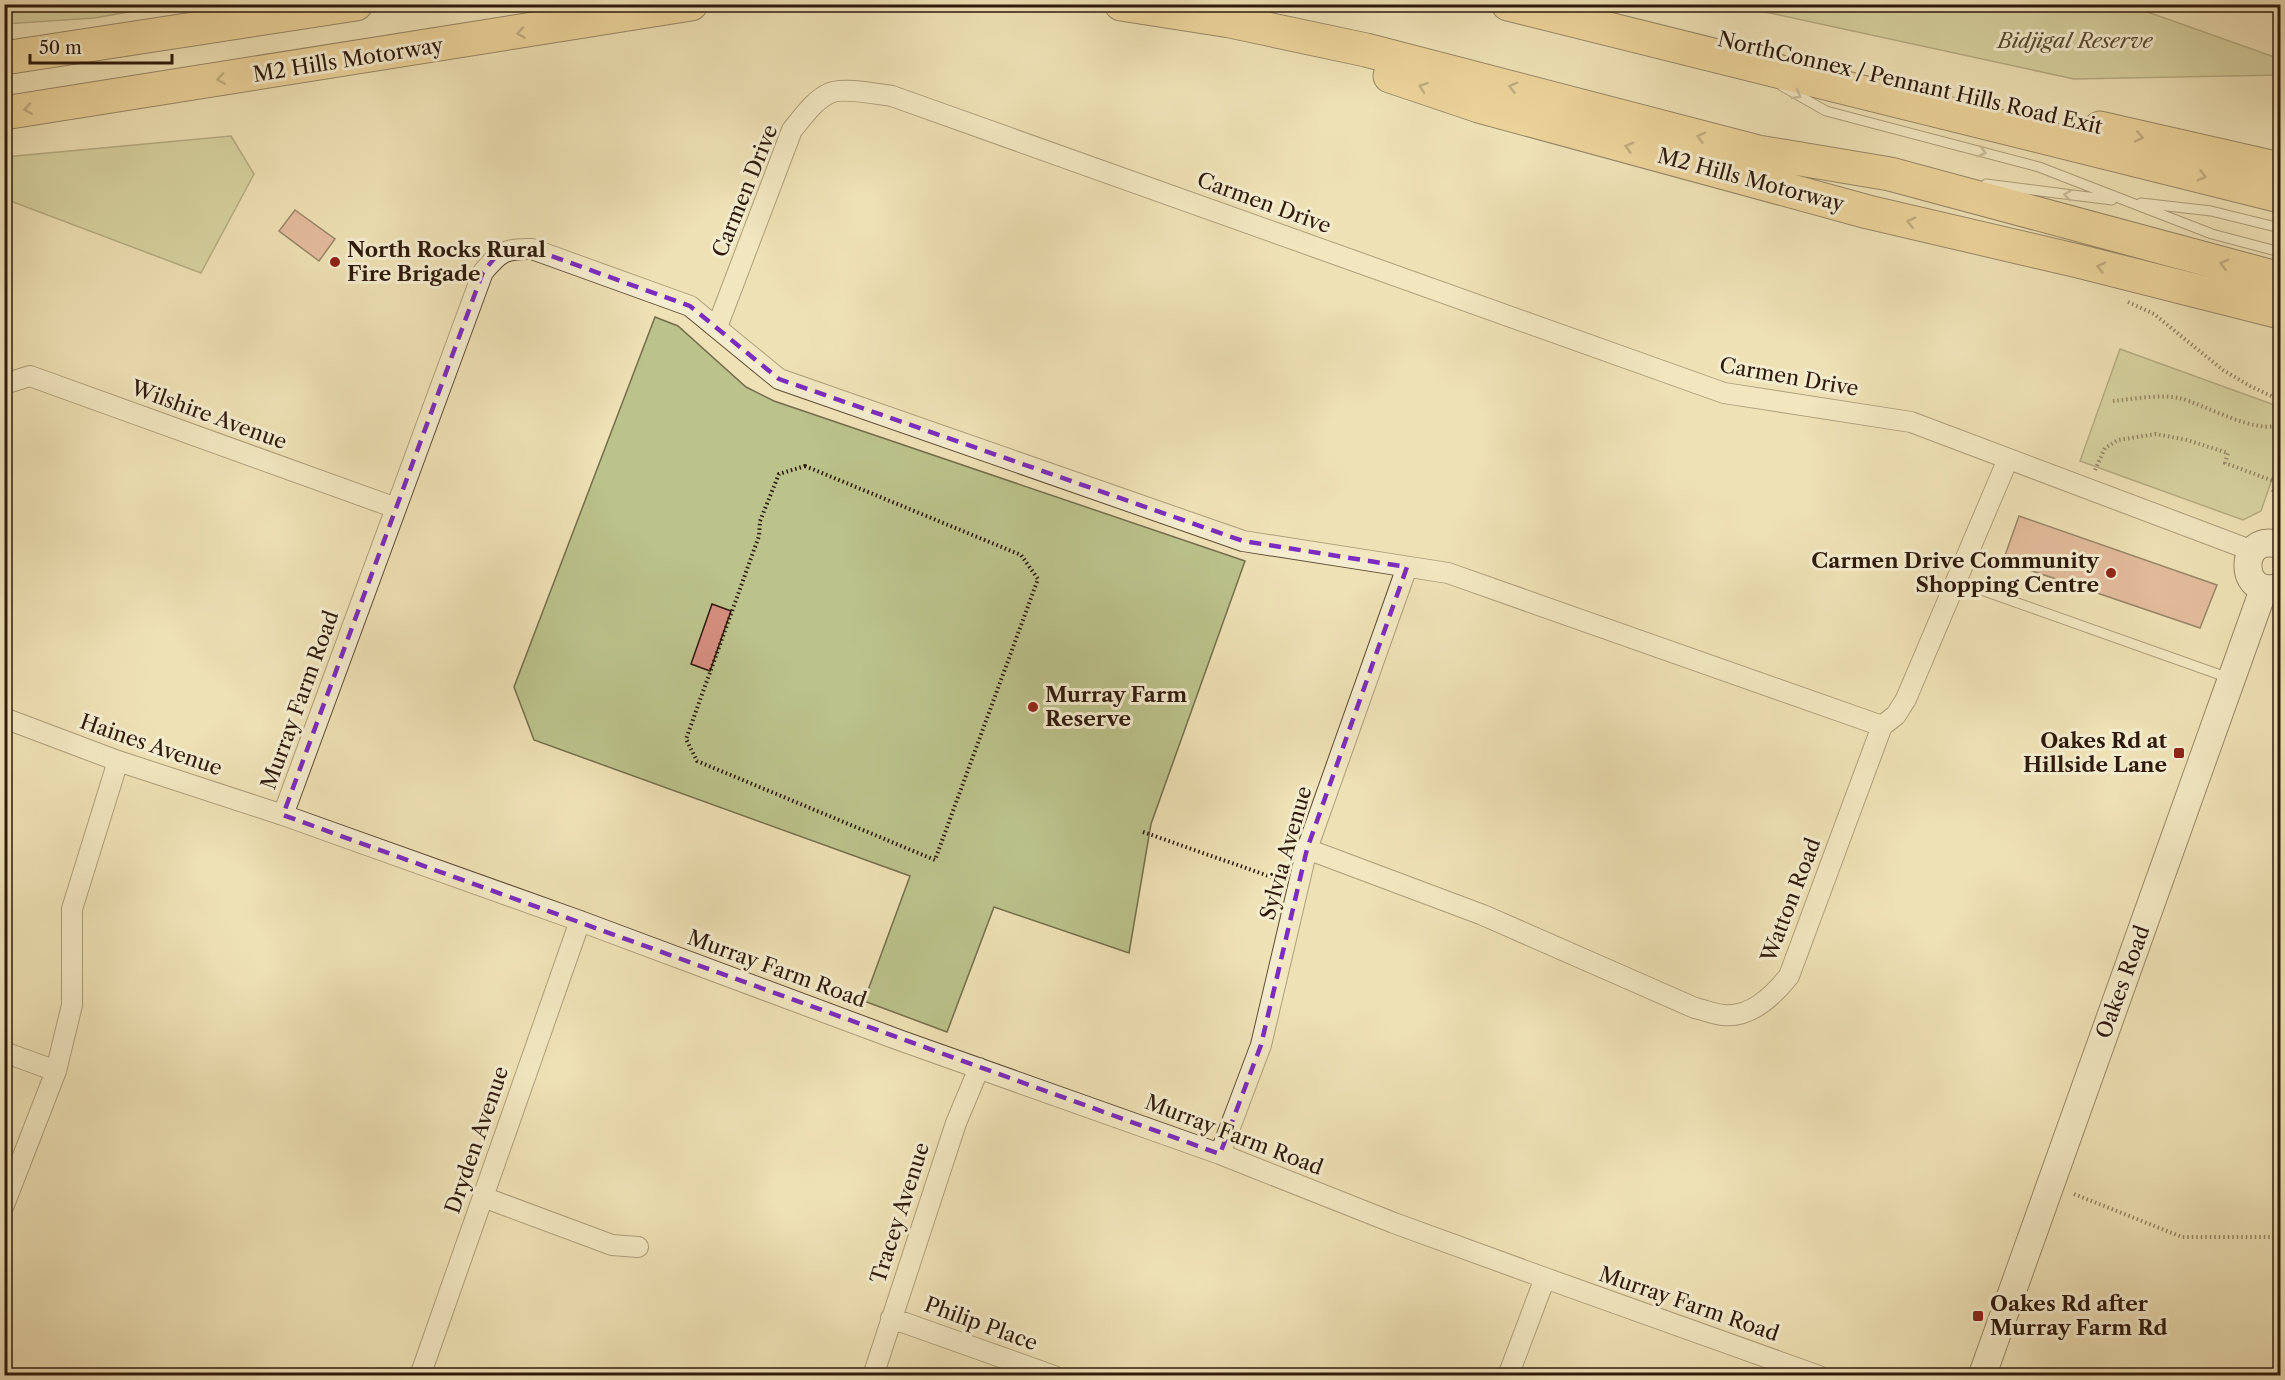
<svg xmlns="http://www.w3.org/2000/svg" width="2285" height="1380" font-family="'Libre Caslon Text',serif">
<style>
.green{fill:#bbc28b;stroke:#746e4c;stroke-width:1.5}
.building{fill:#d58e7f;stroke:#2e1a0c;stroke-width:1.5}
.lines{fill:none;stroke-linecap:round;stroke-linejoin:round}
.lane-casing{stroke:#5e4c36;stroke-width:11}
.street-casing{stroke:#5e4c36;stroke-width:22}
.secondary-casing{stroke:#2e1a0c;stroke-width:29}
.highway-casing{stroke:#2e1a0c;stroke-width:35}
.path{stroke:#2e1a0c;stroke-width:4;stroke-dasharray:1.5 3;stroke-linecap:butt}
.lane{stroke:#f4eccf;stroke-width:9}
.street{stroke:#f4eccf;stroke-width:20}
.secondary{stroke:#f4eccf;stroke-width:27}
.highway{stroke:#e7c07a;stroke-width:33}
.oneway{stroke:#8a6d43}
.oneway2{stroke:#9b8e77}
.marked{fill:none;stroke:#7b2cbf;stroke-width:4.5;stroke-dasharray:12 8;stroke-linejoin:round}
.poi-dot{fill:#8f2418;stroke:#f4eccf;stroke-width:2}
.labels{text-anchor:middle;stroke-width:6;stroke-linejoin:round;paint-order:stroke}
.park-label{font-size:21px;font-style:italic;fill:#584c32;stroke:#f4eccf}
.street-label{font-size:21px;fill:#2e1a0c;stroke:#f4eccf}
.poi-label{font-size:21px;font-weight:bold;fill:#2e1a0c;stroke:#f4eccf;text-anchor:start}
</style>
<rect width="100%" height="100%" fill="#eee1b5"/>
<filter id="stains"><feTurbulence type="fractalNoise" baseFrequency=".00333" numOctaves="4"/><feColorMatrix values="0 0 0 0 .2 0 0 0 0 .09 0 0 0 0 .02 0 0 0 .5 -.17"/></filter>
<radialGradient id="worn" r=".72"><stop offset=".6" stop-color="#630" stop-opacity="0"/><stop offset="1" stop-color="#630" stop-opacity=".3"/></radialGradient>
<path class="green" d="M5 4H168V5L94 18 5 24Z
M1733 5H2128L2280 59V75L2074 79Z
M231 136 254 174 201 273 5 199V157Z
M655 317 678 326 746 387 774 401 1245 561 1151 824 1129 953 994 907 947 1032 864 1001 910 876 534 740 514 687Z
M2120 349 2280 407V456L2261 511 2243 520 2080 461Z"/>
<path class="building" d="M295 210 335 239 319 261 279 231Z
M2019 516 2217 585 2200 628 2003 561Z
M712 604 731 611 710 671 691 664Z"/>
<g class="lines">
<g class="lane-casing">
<path id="lane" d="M1782 86 1826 111 2039 167 2212 234 2280 252
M1986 184 2112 200
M2141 203 2211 211 2280 228
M1956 581 2229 678"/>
</g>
<g class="street-casing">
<path id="street" d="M717 327 792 130C803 117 814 100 830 93 842 87 877 94 892 96L1724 393 1911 422 2253 551
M4 384 30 376 396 508
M4 718 118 761 283 815 580 921 899 1040 1220 1154 1394 1223 1545 1278 1819 1376
M283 815 483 272C500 252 505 248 532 249L690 306 779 379 1243 541 1448 573 1882 726
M1307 849 1483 915 1695 1008C1704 1010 1714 1014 1723 1015 1750 1018 1774 995 1789 976L1882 726 1896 715 1906 699 2008 459
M4 1052 56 1071
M1220 1154 1261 1045 1307 849 1407 567
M483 1197 612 1245 638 1247
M4 1205 56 1071 72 1005V909L118 761
M891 1318 1054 1376
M420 1376 580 921
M873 1376 956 1123 979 1068
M1508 1376 1545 1278"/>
</g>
<g class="secondary-casing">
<path id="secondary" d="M2279 587C2239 601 2236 531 2280 545
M1982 1376 2264 588"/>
</g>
<g class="highway-casing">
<path id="highway" d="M1121 4 1230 21 1366 50 1758 152 1890 174 2280 279
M1508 4 2280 196
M4 58 356 4
M1390 76 1479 106 1868 212 2078 261 2280 312
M4 113 691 4
M2100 128 2280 169"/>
</g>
<path class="path" d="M2128 302 2154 314 2223 370 2250 386 2280 400
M2113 401C2134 399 2158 394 2179 398 2204 404 2258 436 2280 424
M805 466 1021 555 1038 579 935 860 697 761 686 739 759 536 760 521 779 474Z
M2095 470 2105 448 2118 440 2156 434 2187 440 2228 453 2225 463 2276 482
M2273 492 2280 470
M1143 832 1283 881
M2074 1194 2182 1237H2280"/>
<use href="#lane" class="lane"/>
<use href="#street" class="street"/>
<use href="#secondary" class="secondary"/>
<use href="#highway" class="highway"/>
</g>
<defs><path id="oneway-chevron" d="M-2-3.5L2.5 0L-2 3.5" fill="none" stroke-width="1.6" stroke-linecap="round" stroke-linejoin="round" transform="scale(1.5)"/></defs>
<g class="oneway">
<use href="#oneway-chevron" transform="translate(521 33) rotate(171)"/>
<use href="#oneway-chevron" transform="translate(221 79) rotate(172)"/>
<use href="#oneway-chevron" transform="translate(1423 87) rotate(-161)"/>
<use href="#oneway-chevron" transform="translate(1513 87) rotate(-165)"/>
<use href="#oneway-chevron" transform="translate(28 109) rotate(171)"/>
<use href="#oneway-chevron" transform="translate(1701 137) rotate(-165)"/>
<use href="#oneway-chevron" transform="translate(2139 137) rotate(13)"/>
<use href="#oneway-chevron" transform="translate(1629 147) rotate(-165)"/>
<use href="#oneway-chevron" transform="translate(2202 176) rotate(14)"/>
<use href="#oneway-chevron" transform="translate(1911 222) rotate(-167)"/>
<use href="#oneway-chevron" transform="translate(2224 264) rotate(-165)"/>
<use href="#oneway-chevron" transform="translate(2101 267) rotate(-166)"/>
</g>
<g class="oneway2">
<use href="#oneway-chevron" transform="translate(1797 95) rotate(30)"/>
<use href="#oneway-chevron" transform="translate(1982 152) rotate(15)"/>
<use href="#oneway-chevron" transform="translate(2068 195) rotate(-174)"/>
</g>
<path d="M0 0H2285V1380H0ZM513 248 532 249 690 306 779 379 1243 541 1407 567 1307 849 1261 1045 1220 1154 283 815 483 272 498 254Z" fill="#eee1b5" fill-opacity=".55" fill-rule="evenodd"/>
<path class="marked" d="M513 248 532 249 690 306 779 379 1243 541 1407 567 1307 849 1261 1045 1220 1154 283 815 483 272 498 254Z"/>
<g class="poi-dot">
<circle cx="335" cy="262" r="6"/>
<circle cx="2111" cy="573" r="6"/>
<circle cx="1033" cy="707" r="6"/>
<rect x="2173" y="747" width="12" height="12" rx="3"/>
<rect x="1972" y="1310" width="12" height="12" rx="3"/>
</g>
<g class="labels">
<g class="park-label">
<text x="2075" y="48">Bidjigal Reserve</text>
</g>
<g class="street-label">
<text transform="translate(348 60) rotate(-9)" y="7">M2 Hills Motorway</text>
<text transform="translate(1910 83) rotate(13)" y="7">NorthConnex / Pennant Hills Road Exit</text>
<text transform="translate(1751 180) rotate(15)" y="7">M2 Hills Motorway</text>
<text transform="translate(745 191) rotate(-68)" y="7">Carmen Drive</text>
<text transform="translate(1264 203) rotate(20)" y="7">Carmen Drive</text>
<text transform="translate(1789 377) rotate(10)" y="7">Carmen Drive</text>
<text transform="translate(209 415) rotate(20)" y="7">Wilshire Avenue</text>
<text transform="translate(300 700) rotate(-70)" y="7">Murray Farm Road</text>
<text transform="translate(151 745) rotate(19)" y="7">Haines Avenue</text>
<text transform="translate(1286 853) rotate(-74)" y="7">Sylvia Avenue</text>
<text transform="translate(1791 900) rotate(-69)" y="7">Watton Road</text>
<text transform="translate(777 969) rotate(20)" y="7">Murray Farm Road</text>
<text transform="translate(2123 982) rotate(-70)" y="7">Oakes Road</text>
<text transform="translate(1234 1135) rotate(21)" y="7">Murray Farm Road</text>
<text transform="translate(477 1140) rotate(-71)" y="7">Dryden Avenue</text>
<text transform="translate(900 1213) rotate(-72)" y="7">Tracey Avenue</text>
<text transform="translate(1689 1304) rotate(19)" y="7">Murray Farm Road</text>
<text transform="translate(981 1324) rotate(20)" y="7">Philip Place</text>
</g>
<g class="poi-label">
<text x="347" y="257">North Rocks Rural<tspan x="347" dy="24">Fire Brigade</tspan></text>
<text x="2099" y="568" text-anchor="end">Carmen Drive Community<tspan x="2099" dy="24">Shopping Centre</tspan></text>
<text x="1045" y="702">Murray Farm<tspan x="1045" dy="24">Reserve</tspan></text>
<text x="2167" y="748" text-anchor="end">Oakes Rd at<tspan x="2167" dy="24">Hillside Lane</tspan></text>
<text x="1990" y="1311">Oakes Rd after<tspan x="1990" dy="24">Murray Farm Rd</tspan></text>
</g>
</g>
<rect width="2285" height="1380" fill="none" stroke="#eee1b5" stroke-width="24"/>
<rect x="6" y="6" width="2273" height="1368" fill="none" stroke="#2e1a0c" stroke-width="3"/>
<rect x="12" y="12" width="2261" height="1356" fill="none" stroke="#2e1a0c" stroke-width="1.5"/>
<path d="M30 54v9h142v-9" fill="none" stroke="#2e1a0c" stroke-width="3"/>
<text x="39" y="54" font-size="18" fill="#2e1a0c" stroke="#f4eccf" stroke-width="4.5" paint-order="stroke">50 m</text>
<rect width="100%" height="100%" filter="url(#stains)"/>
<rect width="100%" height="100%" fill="url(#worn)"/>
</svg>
